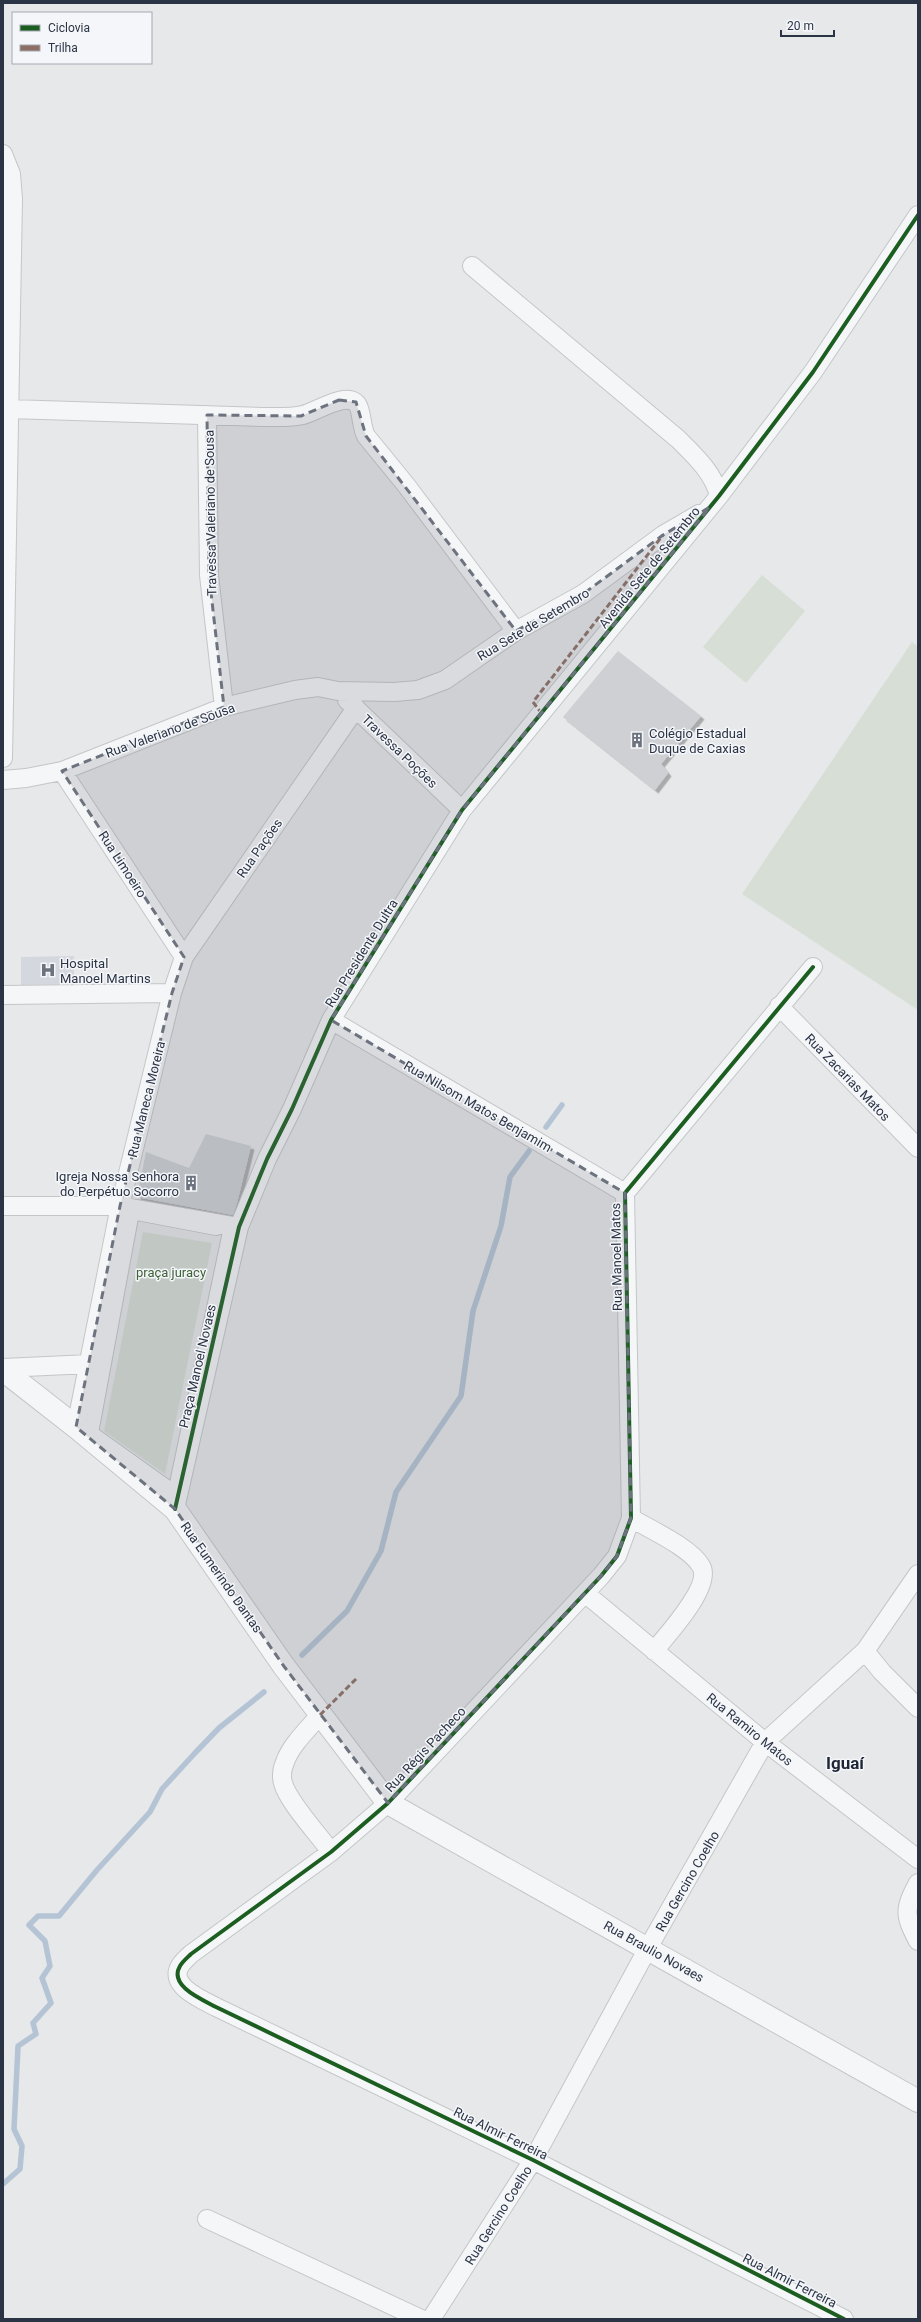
<svg xmlns="http://www.w3.org/2000/svg" width="921" height="2322" font-family="Roboto,sans-serif">
<style>
.built{fill:#d4d7dd}
.green{fill:#d6ded6}
.lines{fill:none;stroke-linecap:round;stroke-linejoin:round}
.stream{stroke:#b4c4d5;stroke-width:5.5}
.building{fill:#ced0d3;filter:url(#shadow)}
.pedestrian-casing{stroke:#c4c6c8;stroke-width:16}
.minor-casing{stroke:#c4c6c8;stroke-width:20}
.tertiary-casing{stroke:#c4c6c8;stroke-width:24}
.pedestrian{stroke:#f5f6f7;stroke-width:14}
.minor{stroke:#f5f6f7;stroke-width:18}
.tertiary{stroke:#f5f6f7;stroke-width:22}
.quiet{stroke:#8d6e63;stroke-width:3;stroke-dasharray:6 3;stroke-linecap:butt}
.cycleway-casing{stroke:#f4f6f9;stroke-width:6}
.cycleway{stroke:#1b5e20;stroke-width:4}
.marked{fill:#6c737f;fill-opacity:0.2;stroke:#6c737f;stroke-width:3;stroke-dasharray:8 5;stroke-linejoin:round}
.labels{text-anchor:middle;stroke-width:3;stroke-linejoin:round;paint-order:stroke}
.street-label{font-size:13px;fill:#2b3445;stroke:#f4f6f9}
.poi-label{font-size:13px;fill:#2b3445;stroke:#f4f6f9;text-anchor:start}
.park-label{font-size:13px;fill:#3f6138;stroke:#f4f6f9}
.district-label{font-size:17px;font-weight:bold;fill:#1d2536;stroke:#f4f6f9}
</style>
<defs>
<filter id="shadow"><feDropShadow dx="3.5" dy="3.5" stdDeviation="0" flood-color="#0004"/></filter>
</defs>
<rect width="100%" height="100%" fill="#e6e8ea"/>
<path class="built" d="M74 956V984L21 985V957Z"/>
<path class="green" d="M762 575 805 611 746 683 703 647Z
M912 642 918 647V1010L742 894Z
M143 1232 212 1243 165 1474 104 1431Z"/>
<g class="lines">
<path class="stream" d="M546 1127 562 1105
M302 1655 347 1611 381 1551 396 1492 461 1396 473 1311 501 1226 510 1177 529 1151
M3 2184 20 2169 22 2146 14 2129 18 2046 36 2034 33 2023 51 2003 42 1978 50 1966 45 1941 29 1925 38 1916H59L97 1870 150 1812 162 1789 195 1753 219 1728 264 1692"/>
</g>
<path class="building" d="M618 651 701 716 661 764 668 773 655 790 563 717Z
M206 1134 251 1146 237 1203 233 1215 137 1197 146 1152 189 1168Z"/>
<g class="lines">
<g class="pedestrian-casing">
<path id="pedestrian" d="M132 1212 216 1228 229 1225 230 1232 175 1493 91 1433Z"/>
</g>
<g class="minor-casing">
<path id="minor" d="M3 154 11 174 13 199 3 758
M472 266 678 439C694 455 714 473 719 496
M10 409 263 417C276 417 290 418 303 415 316 412 346 391 357 404 362 410 361 427 366 436L406 485 516 631
M207 415 209 575 224 707
M347 700 462 810
M62 771 184 957
M3 780 26 778 62 771 224 707 295 690 318 687 338 691 394 692 418 690 445 680 516 631 583 594 663 535 699 514
M813 967 625 1193 631 1518 617 1556 601 1576 388 1803 331 1852 191 1954C187 1958 183 1961 180 1966 168 1986 203 2000 216 2007L533 2160 844 2319
M3 995 172 993
M779 1006 918 1148
M331 1020 625 1193
M3 1206H120L239 1227
M3 1368 90 1364
M76 1427 120 1206 172 993 184 957 356 708
M175 1509 239 1227 267 1159 292 1109 331 1020 462 810 719 496 813 372 918 215
M631 1518C649 1529 690 1547 701 1566 713 1586 666 1636 654 1651
M586 1594 765 1742 918 1859
M865 1651 882 1672 918 1708
M320 1715C308 1729 291 1745 285 1762 282 1769 281 1776 283 1783 288 1802 319 1835 331 1852
M918 1883C904 1909 904 1915 918 1941
M207 2219 421 2319
M431 2319 533 2160 648 1948 765 1742 865 1651 918 1574"/>
</g>
<g class="tertiary-casing">
<path id="tertiary" d="M3 1370 76 1427 175 1509 283 1665 388 1803 918 2101"/>
</g>
<use href="#pedestrian" class="pedestrian"/>
<use href="#minor" class="minor"/>
<use href="#tertiary" class="tertiary"/>
<path class="quiet" d="M542 714 533 702 663 535
M320 1715 358 1677"/>
<g class="cycleway-casing">
<path id="cycleway" d="M813 967 625 1193 631 1518 617 1556 601 1576 388 1803 331 1852 191 1954C187 1958 183 1961 180 1966 168 1986 203 2000 216 2007L533 2160 844 2319
M175 1509 239 1227 267 1159 292 1109 331 1020 462 810 719 496 813 372 918 215"/>
</g>
<use href="#cycleway" class="cycleway"/>
</g>
<path class="marked" d="M339 400 356 402 366 436 516 631 583 594 663 535 710 507 462 810 331 1020 625 1193 631 1518 617 1556 601 1576 388 1803 283 1665 175 1509 76 1427 120 1206 172 993 184 957 62 771 224 707 209 575 207 415 301 416Z"/>
<defs>
<g id="building-bare" transform="scale(1.2)"><path d="M-4-6H4V6H1V3H-1V6H-4ZM-2.5-4.3h1.7v1.8h-1.7ZM.8-4.3h1.7v1.8H.8ZM-2.5-1h1.7V.8h-1.7ZM.8-1h1.7V.8H.8Z" fill="#6c737f" stroke="#f4f6f9" stroke-width="2.5" paint-order="stroke"/></g>
<g id="hospital-bare" transform="scale(1.2)"><path d="M-5-5h3v3.5h4V-5h3V5h-3V1.5h-4V5h-3Z" fill="#6c737f" stroke="#f4f6f9" stroke-width="2.5" paint-order="stroke"/></g>
</defs>
<g fill-rule="evenodd">
<use href="#building-bare" x="637" y="740"/>
<use href="#hospital-bare" x="48" y="970"/>
<use href="#building-bare" x="191" y="1183"/>
</g>
<g class="labels">
<g class="street-label">
<text transform="translate(210 513) rotate(-91)" y="5">Travessa Valeriano de Sousa</text>
<text transform="translate(649 567) rotate(-51)" y="5">Avenida Sete de Setembro</text>
<text transform="translate(533 624) rotate(-31)" y="5">Rua Sete de Setembro</text>
<text transform="translate(170 730) rotate(-20)" y="5">Rua Valeriano de Sousa</text>
<text transform="translate(400 751) rotate(44)" y="5">Travessa Poções</text>
<text transform="translate(259 848) rotate(-55)" y="5">Rua Pações</text>
<text transform="translate(123 864) rotate(57)" y="5">Rua Limoeiro</text>
<text transform="translate(361 953) rotate(-58)" y="5">Rua Presidente Dultra</text>
<text transform="translate(848 1077) rotate(46)" y="5">Rua Zacarias Matos</text>
<text transform="translate(146 1099) rotate(-76)" y="5">Rua Maneca Moreira</text>
<text transform="translate(478 1106) rotate(30)" y="5">Rua Nilsom Matos Benjamim</text>
<text transform="translate(616 1257) rotate(-91)" y="5">Rua Manoel Matos</text>
<text transform="translate(197 1366) rotate(-77)" y="5">Praça Manoel Novaes</text>
<text transform="translate(222 1577) rotate(55)" y="5">Rua Eumerindo Dantas</text>
<text transform="translate(750 1729) rotate(39)" y="5">Rua Ramiro Matos</text>
<text transform="translate(425 1749) rotate(-47)" y="5">Rua Régis Pacheco</text>
<text transform="translate(687 1881) rotate(-60)" y="5">Rua Gercino Coelho</text>
<text transform="translate(654 1951) rotate(29)" y="5">Rua Braulio Novaes</text>
<text transform="translate(501 2133) rotate(26)" y="5">Rua Almir Ferreira</text>
<text transform="translate(498 2215) rotate(-58)" y="5">Rua Gercino Coelho</text>
<text transform="translate(790 2280) rotate(27)" y="5">Rua Almir Ferreira</text>
</g>
<g class="poi-label">
<text x="649" y="738">Colégio Estadual<tspan x="649" dy="15">Duque de Caxias</tspan></text>
<text x="60" y="968">Hospital<tspan x="60" dy="15">Manoel Martins</tspan></text>
<text x="179" y="1181" text-anchor="end">Igreja Nossa Senhora<tspan x="179" dy="15">do Perpétuo Socorro</tspan></text>
</g>
<g class="park-label">
<text x="171" y="1277">praça juracy</text>
</g>
<g class="district-label">
<text x="845" y="1769">Iguaí</text>
</g>
</g>
<rect width="921" height="2322" fill="none" stroke="#2b3445" stroke-width="8"/>
<rect x="12" y="12" width="140" height="52" fill="#f4f6f9" stroke="#a4a8b1"/>
<rect x="20" y="25" width="20" height="6" fill="#1b5e20" stroke="#a4a8b1"/>
<text x="48" y="32" font-size="12" fill="#2b3445">Ciclovia</text>
<rect x="20" y="45" width="20" height="6" fill="#8d6e63" stroke="#a4a8b1"/>
<text x="48" y="52" font-size="12" fill="#2b3445">Trilha</text>
<path d="M781 30v6h53v-6" fill="none" stroke="#2b3445" stroke-width="2"/>
<text x="787" y="30" font-size="12" fill="#2b3445" stroke="#f4f6f9" stroke-width="3" paint-order="stroke">20 m</text>
</svg>
